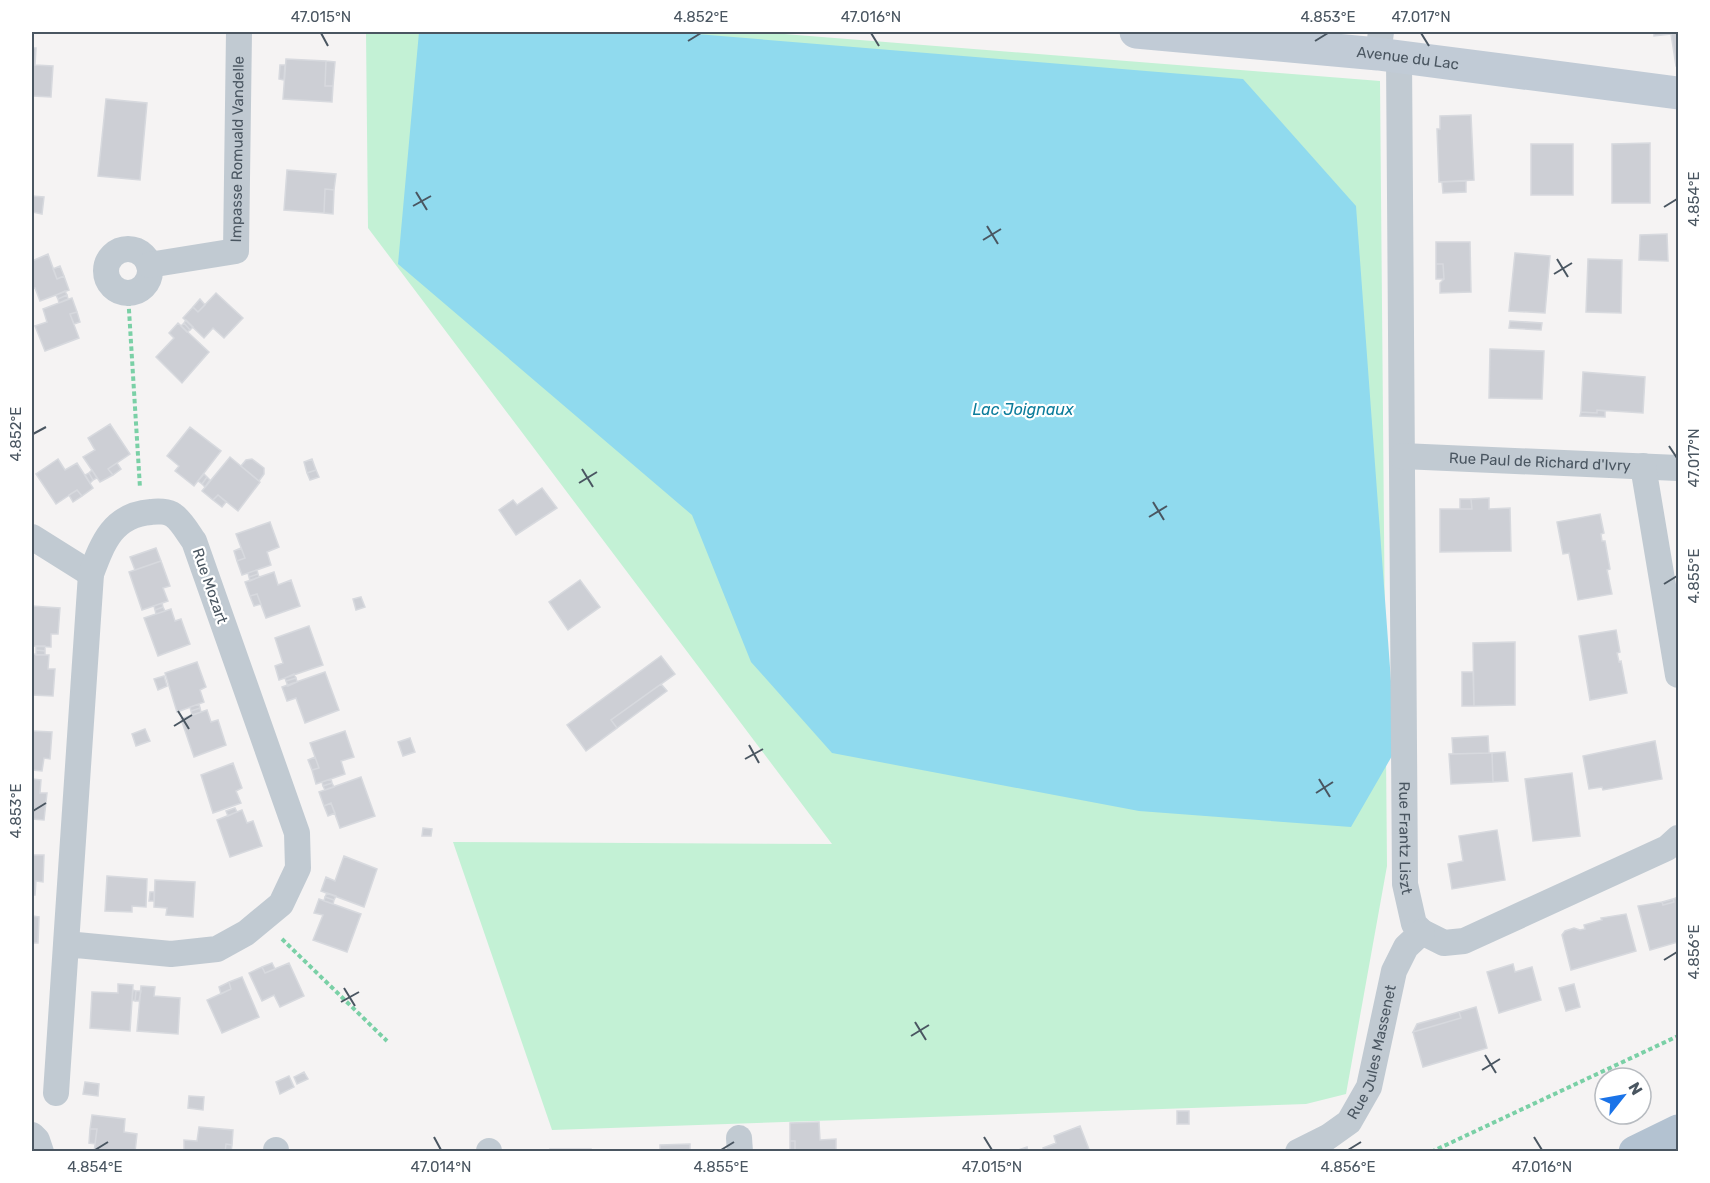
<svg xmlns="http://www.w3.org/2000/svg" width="1710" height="1183" font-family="Rubik,sans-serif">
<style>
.green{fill:#c3f1d5}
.water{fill:#90daee}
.building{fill:#cdcfd5;stroke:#d7d9de;stroke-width:1.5}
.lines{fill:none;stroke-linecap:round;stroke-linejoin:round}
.path{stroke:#7ad0a6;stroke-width:4;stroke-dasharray:4.5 3;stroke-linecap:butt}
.street{stroke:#c1cad2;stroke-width:26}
.secondary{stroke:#c1cbd6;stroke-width:33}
.primary{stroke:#b3c2d1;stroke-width:33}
.ticks{fill:none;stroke:#4a5661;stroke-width:2}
.labels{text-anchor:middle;stroke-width:4.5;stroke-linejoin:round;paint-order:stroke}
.street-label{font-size:15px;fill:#4a5661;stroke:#fff}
.water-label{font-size:16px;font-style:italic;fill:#0c7c9b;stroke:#fff}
.neatline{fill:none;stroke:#4a5661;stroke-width:2}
.ticks-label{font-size:15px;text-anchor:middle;fill:#4a5661}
</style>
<rect width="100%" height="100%" fill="#f5f3f3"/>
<path class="green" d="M366 32H759L1380 81 1387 866 1346 1094 1306 1104 552 1130 453 842 832 844 368 228Z"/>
<path class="water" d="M419 32H672L1243 79 1356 206 1396 749 1351 827 1139 811 832 753 751 662 692 515 398 264Z"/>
<path class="building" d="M1654 32H1678V66H1676L1671 34 1654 36Z
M32 48H36L35 65 53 66 51 97 33 96Z
M286 59 326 61 325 86H333L332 102 283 99Z
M326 61 335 62 333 86H325Z
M280 65H285L284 80 279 79Z
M106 99 147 103 140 180 98 176Z
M1471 115 1474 180 1439 182 1437 129H1440V116Z
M1650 143V203H1612V144Z
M1531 144H1573V195H1531Z
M287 170 336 174 334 190 325 189 324 213 284 210Z
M1466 181V192L1443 193 1442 182Z
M325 189 334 190 333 214 324 213Z
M32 196 44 197 42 214 32 212Z
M1667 234 1668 261 1639 260 1640 235Z
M1436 242H1470L1471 292 1440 293V283L1444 279 1443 264H1436Z
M1515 253 1550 256 1545 313 1509 311Z
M48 254 57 279 64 276 69 290 40 301 35 288 32 289V261Z
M1588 259 1622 260 1621 313 1586 312Z
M1436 264H1443L1444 279H1436Z
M60 266 64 276 57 279 53 269Z
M65 291 67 295 58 299 56 295Z
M216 293 243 318 224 338 213 328 204 338 183 318 193 307 198 312Z
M67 295 68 299 59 303 58 299Z
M72 298 77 312 70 314 79 338 45 351 35 326 47 322 43 309Z
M200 299 205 305 198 312 193 307Z
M77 312 80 322 74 324 70 314Z
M186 320 193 327 190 330 184 323Z
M1510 321 1542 323 1541 330 1509 328Z
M178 323 209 352 182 383 156 357 174 338 169 333Z
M184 323 190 330 187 332 181 326Z
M1490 349 1544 351 1542 399 1489 398Z
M1583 372 1645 377 1643 413 1597 410V413L1581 412Z
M1597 410 1605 411V417L1580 416 1581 412 1597 413Z
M110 424 130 454 108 469 113 475 100 482 83 457 95 450 88 438Z
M190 427 221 451 194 486 175 471 179 466 167 456Z
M230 457 260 482 238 511 218 495 213 500 202 491Z
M58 459 65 470 77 463 93 488 82 496 77 490 56 504 36 474Z
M252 459 264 468V474L259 481 241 466 246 460Z
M312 459 316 470 307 473 304 462Z
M117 463 121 469 113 475 108 469Z
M92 470 97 478 93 480 89 473Z
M316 470 319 477 310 480 307 473Z
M89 473 93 480 90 483 85 475Z
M204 474 207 477 202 484 198 481Z
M207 477 210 480 205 487 202 484Z
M542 488 557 508 516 535 499 510 513 500 517 505Z
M77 490 82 496 73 502 69 495Z
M218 495 226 502 222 507 213 500Z
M1489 498V509L1510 508 1511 551 1440 552V509H1472L1471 499Z
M1460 499H1471L1472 509H1460Z
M1600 514 1604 533 1601 534 1602 541H1605L1610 569 1607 570 1612 594 1578 600 1569 553 1563 554 1557 522Z
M270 522 279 547 267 552 271 565 242 575 237 561 245 558 236 534Z
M156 548 161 561 135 570 130 557Z
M241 548 245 558 237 561 234 551Z
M161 561 170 586 163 588 168 601 142 610 129 572Z
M257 570 258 574 249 577 248 573Z
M274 572 278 585 291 580 300 606 266 618 257 594 250 596 245 582Z
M258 574 259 577 250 581 249 577Z
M580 580 600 607 568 630 549 602Z
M257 594 261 604 254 606 250 596Z
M361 597 365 607 356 610 353 599Z
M162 603 163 607 155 610 154 606Z
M32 606 60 608 58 634H51V647L32 646Z
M163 607 165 611 156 614 155 610Z
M171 609 175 621 181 619 190 644 158 656 144 618Z
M309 626 323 665 279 680 275 666 283 663 275 638Z
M1616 630 1620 652 1617 653 1619 662 1621 661 1627 693 1590 700 1579 636Z
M1515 642V705L1474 706 1473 643Z
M36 646H45V651L36 650Z
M36 650 45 651V655H36Z
M32 654 49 655 48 669H55L53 696 32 695Z
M661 656 675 674 611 720 617 728 586 751 567 725Z
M197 662 206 687 200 690 204 702 177 712 165 673Z
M325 672 339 710 305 723 296 698 287 701 282 687Z
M1462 672H1473L1474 706H1462Z
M294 674 296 678 286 681 285 678Z
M164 676 167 686 158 690 154 679Z
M296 678 297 682 288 686 286 681Z
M661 684 667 691 617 728 611 720Z
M199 704 200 708 191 711 190 707Z
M200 708 201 712 192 715 191 711Z
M207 710 211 722 218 720 226 745 194 757 181 719Z
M145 729 150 741 136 746 132 734Z
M32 731 52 732 50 759 44 758 42 771 32 770Z
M345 731 354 757 341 761 345 774 316 784 312 770 319 768 310 743Z
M1488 736 1489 753 1453 754 1452 738Z
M410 738 415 752 403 756 398 742Z
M1655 741 1662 779 1603 790 1602 787 1589 789 1583 756Z
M1505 752 1508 781 1493 782 1492 753Z
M1489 753H1492L1493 782 1451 784 1449 754Z
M315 757 319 768 312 770 308 760Z
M233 763 242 788 236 791 241 803 213 813 201 775Z
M1572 773 1580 836 1533 841 1525 779Z
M361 777 375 816 340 828 331 803 324 806 319 792Z
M32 779 41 780 40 793H47L44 820 32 819Z
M331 779 332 783 323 786 322 782Z
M332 783 334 787 325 790 323 786Z
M331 803 335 813 328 816 324 806Z
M235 808 237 812 228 816 226 811Z
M242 810 247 823 253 821 262 846 230 857 217 820Z
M423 828 432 829 431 836H422Z
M1497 830 1505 880 1452 889 1448 864 1463 861 1459 836Z
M32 855H44L43 882 36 881 35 895H32Z
M344 856 377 869 364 907 321 891 326 877 335 881Z
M107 876 147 879 146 907 132 906V912L105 911Z
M155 880 195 882 193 917 166 915 167 908 154 907Z
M150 892H154V901H149Z
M327 893 336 896 334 900 325 897Z
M325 897 334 900 333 904 324 901Z
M1678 897V942L1650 950 1638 906 1662 902 1663 905 1674 902 1673 899Z
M319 899 361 914 347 952 313 940 323 915 314 913Z
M1673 899 1674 902 1663 905 1662 902Z
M32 903H33V916L39 917 38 943H32Z
M1626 914 1636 951 1571 970 1562 935 1565 931 1574 928 1580 930 1585 929 1584 925 1602 920 1601 918Z
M272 963 275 969 265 973 262 967Z
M289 963 304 996 280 1007 274 995 262 1001 249 973 262 967 265 973Z
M1513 964 1515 972 1532 967 1541 1000 1499 1013 1487 972Z
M242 977 259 1017 222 1033 207 1000 231 989 229 982Z
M229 982 231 989 221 994 219 987Z
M118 984 133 985 130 1031 90 1028 92 992 118 993Z
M1574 984 1580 1007 1566 1011 1559 988Z
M141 986 155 987 154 996 180 998 178 1034 137 1031Z
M133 990 136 991 135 1001 132 1000Z
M136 991H141L139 1001H135Z
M1476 1007 1487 1048 1423 1067 1413 1032 1461 1018 1459 1012Z
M1459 1012 1461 1018 1413 1032 1417 1024Z
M304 1072 308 1079 297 1084 294 1077Z
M289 1076 294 1087 280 1094 276 1082Z
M85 1082 99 1084 98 1096 83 1094Z
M189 1096 204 1097 203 1110 188 1108Z
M1177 1111H1189V1124H1177Z
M92 1115 125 1119 124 1132 137 1134 135 1152H94L97 1129H90Z
M819 1122 820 1140 836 1139V1152H795V1141H790V1123Z
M1080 1126 1090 1152H1044L1043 1148 1056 1143 1054 1136Z
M199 1127 233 1130 232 1145 226 1144 225 1152H184V1140L197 1141Z
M90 1129H97L95 1144 89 1143Z
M790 1141H795V1152H790Z
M226 1144 232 1145 231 1152H225Z
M690 1144V1152H660V1145Z
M1027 1147 1028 1152H1012Z
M550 1149H591V1152H550Z"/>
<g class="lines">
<path class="path" d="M128 294 140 488
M282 939 387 1041
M1431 1152 1678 1036"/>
<g class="street">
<path d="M1378 54 1381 32"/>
<path id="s1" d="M1399 58 1405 884 1414 924 1422 932 1444 943 1464 941 1667 848 1678 838"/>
<circle cx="128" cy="271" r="22"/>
<path id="s2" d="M149 265 236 251 239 32"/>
<path id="s3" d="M1402 456 1678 468"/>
<path d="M1643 466 1678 675"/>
<path d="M32 537 91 574"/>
<path d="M56 1093 66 944 171 954 217 949 246 933 281 904 298 868 297 833 194 541C188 533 181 520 173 515 168 511 157 511 151 512 113 515 103 542 91 574L66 944"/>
<path d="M32 1135 37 1140 41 1152"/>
<path d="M739 1138 740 1152"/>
<path d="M489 1151V1152"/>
<path d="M276 1152V1150"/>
<path id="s4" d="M1298 1152 1328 1137 1349 1122 1369 1087 1394 971 1406 947 1422 932"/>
</g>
<path class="secondary" id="s5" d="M1136 32 1378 54 1678 93"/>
<path class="primary" d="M1635 1152 1678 1131"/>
</g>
<path class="ticks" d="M321 33 328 46M871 33 879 46M1421 33 1429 46M688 41 701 33M1315 41 1328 33M416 192 427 210M413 206 431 196M1664 207 1677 199M987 226 998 244M983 240 1001 229M1557 259 1568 277M1554 274 1572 263M33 434 46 427M1669 446 1677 458M582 469 593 487M579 483 597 472M1153 502 1164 520M1149 517 1167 506M1664 584 1677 576M178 711 189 729M174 726 192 715M749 745 759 763M745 759 763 749M1319 779 1330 797M1316 793 1333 782M33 811 46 803M1664 960 1677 952M344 988 355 1006M341 1002 359 992M915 1022 926 1040M911 1036 929 1025M1485 1055 1496 1073M1482 1070 1500 1059M434 1137 441 1150M984 1137 992 1150M1534 1137 1542 1150M95 1150 108 1142M721 1150 734 1142M1348 1150 1361 1142"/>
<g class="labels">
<g class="street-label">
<text dy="5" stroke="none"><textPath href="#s5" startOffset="273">Avenue du Lac</textPath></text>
<text dy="5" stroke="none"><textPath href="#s2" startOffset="190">Impasse Romuald Vandelle</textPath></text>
<text dy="5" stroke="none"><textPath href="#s3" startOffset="138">Rue Paul de Richard d'Ivry</textPath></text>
<text transform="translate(210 586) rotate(71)" y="5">Rue Mozart</text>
<text dy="5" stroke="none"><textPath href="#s1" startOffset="780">Rue Frantz Liszt</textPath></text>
<text dy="5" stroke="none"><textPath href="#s4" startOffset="134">Rue Jules Massenet</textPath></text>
</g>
<g class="water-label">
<text x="1023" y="415">Lac Joignaux</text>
</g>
</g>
<rect width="1710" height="1183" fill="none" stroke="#ffffff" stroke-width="66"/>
<g transform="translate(1623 1096) rotate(59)"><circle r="28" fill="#ffffff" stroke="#b7bbc0" stroke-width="1.5"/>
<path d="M0-4.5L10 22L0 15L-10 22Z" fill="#1a73e8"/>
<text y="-9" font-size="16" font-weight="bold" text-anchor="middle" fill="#4a5661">N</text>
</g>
<rect x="33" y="33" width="1644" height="1117" class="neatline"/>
<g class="ticks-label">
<text x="321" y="22">47.015°N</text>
<text x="701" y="22">4.852°E</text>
<text x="871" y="22">47.016°N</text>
<text x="1328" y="22">4.853°E</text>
<text x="1421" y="22">47.017°N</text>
<text transform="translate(1694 199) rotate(-90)" y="5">4.854°E</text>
<text transform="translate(16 434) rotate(-90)" y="5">4.852°E</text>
<text transform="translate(1694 458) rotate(-90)" y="5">47.017°N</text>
<text transform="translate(1694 576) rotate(-90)" y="5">4.855°E</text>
<text transform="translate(16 811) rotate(-90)" y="5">4.853°E</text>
<text transform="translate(1694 952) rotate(-90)" y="5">4.856°E</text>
<text x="95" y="1172">4.854°E</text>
<text x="441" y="1172">47.014°N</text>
<text x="721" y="1172">4.855°E</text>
<text x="992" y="1172">47.015°N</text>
<text x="1348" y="1172">4.856°E</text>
<text x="1542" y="1172">47.016°N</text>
</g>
</svg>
